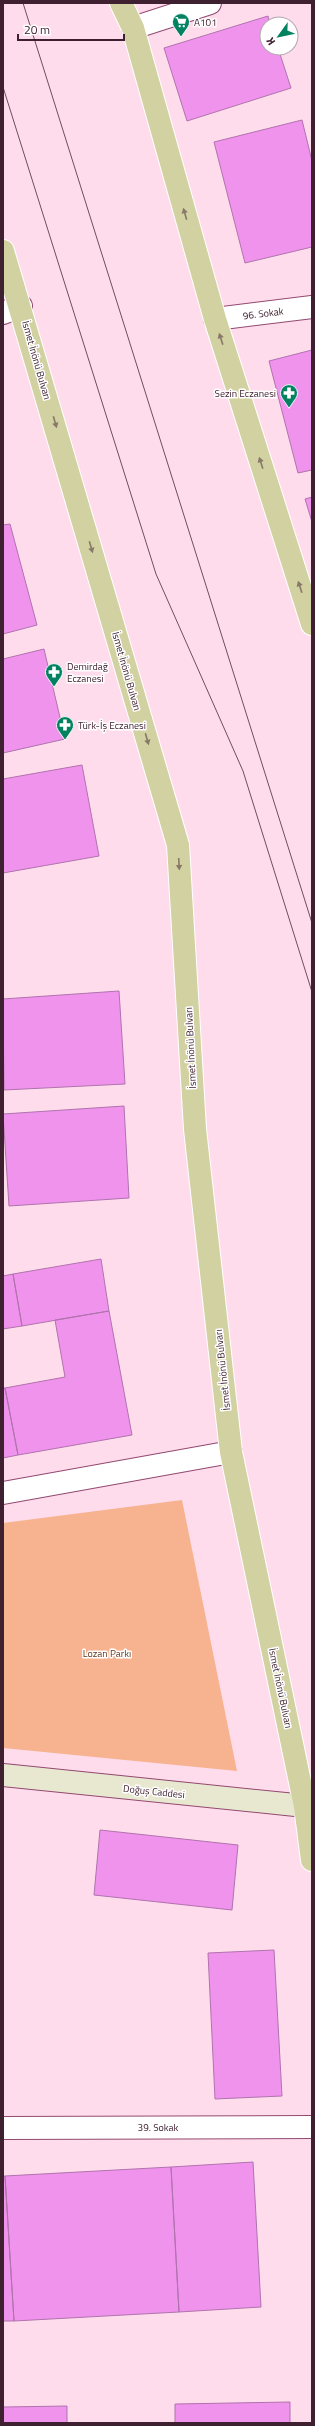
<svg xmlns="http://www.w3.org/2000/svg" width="315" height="2426" font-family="'Titillium Web',sans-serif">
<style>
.green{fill:#f7b390}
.building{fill:#f093ed;stroke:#b073ad}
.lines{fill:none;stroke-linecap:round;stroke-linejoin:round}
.street-casing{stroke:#924970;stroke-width:24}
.secondary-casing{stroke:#924970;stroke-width:24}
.primary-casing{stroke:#fff;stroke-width:24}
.street{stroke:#fff;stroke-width:22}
.secondary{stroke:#e8e8d0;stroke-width:22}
.primary{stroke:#d1d1a1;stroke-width:22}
.tram{stroke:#6e4e5e;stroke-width:1}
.oneway{fill:#887868}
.labels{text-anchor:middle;stroke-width:3;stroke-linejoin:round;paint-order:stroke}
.poi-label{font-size:10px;fill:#3f2030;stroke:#fff;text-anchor:start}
.street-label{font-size:10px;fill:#3f2030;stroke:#fff}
.park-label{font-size:10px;fill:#63361c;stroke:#fff}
</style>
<rect width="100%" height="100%" fill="#ffdcec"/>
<path class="green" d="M182 1500 237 1771 3 1748V1523Z"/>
<path class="building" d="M268 16 270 24H267V48H278L291 88 187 121 164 48Z
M302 120 312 161V247L245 263 214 142Z
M312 350V470L298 473 269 361Z
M312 497V522L305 499Z
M10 524 37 625 3 634V525Z
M44 649 65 739 3 753V659Z
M82 765 99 856 3 873V779Z
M119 991 125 1084 4 1090 3 999Z
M124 1106 129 1198 9 1206 3 1114Z
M101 1259 109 1311 22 1326 13 1274Z
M13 1274 22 1326 3 1329V1276Z
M109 1311 132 1435 18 1455 5 1388 65 1377 55 1320Z
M3 1388H5L18 1455 3 1458Z
M100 1830 238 1845 232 1910 94 1895Z
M274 1950 282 2096 215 2099 208 1953Z
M253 2162 261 2307 179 2312 171 2167Z
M171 2167 179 2312 14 2321 5 2176Z
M3 2176H5L14 2321H3Z
M290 2402V2423H175V2404Z
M67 2406V2423H3V2407Z"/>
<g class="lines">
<g class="street-casing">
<path id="street" d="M133 28 210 3
M3 313 21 306
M215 319 312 307
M3 1493 231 1452
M3 2128 312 2127"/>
</g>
<g class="secondary-casing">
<path id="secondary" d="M3 1775 305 1806"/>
</g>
<g class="primary-casing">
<path id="primary" d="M121 3 133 28 215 319 312 624
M3 251 178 845 195 1129 231 1452 305 1806 312 1860"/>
</g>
<use href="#street" class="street"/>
<use href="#secondary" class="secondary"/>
<use href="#primary" class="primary"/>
<path class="tram" d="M23 3 312 923
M3 87 156 574 243 771 312 992"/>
</g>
<defs><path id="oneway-solid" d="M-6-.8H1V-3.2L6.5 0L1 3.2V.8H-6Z"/></defs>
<g class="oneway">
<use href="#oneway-solid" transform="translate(185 214) rotate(-106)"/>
<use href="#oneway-solid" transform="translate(221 339) rotate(-108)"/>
<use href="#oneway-solid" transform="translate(55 422) rotate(74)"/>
<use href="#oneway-solid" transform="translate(261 463) rotate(-108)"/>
<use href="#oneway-solid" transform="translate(91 547) rotate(74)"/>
<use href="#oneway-solid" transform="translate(300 587) rotate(-108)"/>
<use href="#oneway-solid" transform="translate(147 739) rotate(74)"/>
<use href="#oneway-solid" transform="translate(179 864) rotate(87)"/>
</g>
<defs>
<g id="supermarket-pin" transform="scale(0.9)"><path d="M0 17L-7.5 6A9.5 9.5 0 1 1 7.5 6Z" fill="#038262" stroke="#fff"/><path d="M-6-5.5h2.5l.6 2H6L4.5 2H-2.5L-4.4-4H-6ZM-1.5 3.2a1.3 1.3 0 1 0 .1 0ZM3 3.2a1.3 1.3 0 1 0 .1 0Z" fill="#fff"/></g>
<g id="pharmacy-pin" transform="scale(0.9)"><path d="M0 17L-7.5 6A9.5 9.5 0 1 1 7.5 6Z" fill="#038262" stroke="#fff"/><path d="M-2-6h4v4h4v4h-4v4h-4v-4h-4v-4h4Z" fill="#fff"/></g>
</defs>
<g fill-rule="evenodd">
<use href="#supermarket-pin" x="181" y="22"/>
<use href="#pharmacy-pin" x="289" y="393"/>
<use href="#pharmacy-pin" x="54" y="672"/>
<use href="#pharmacy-pin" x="65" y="725"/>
</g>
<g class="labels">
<g class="poi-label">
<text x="194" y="26">A101</text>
<text x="276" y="397" text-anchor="end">Sezin Eczanesi</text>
<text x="67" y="670">Demirdağ<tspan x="67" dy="12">Eczanesi</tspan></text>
<text x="78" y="729">Türk-İş Eczanesi</text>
</g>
<g class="street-label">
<text transform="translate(263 313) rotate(-7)" y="4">96. Sokak</text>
<text transform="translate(37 360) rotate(74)" y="4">İsmet İnönü Bulvarı</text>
<text transform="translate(127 671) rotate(74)" y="4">İsmet İnönü Bulvarı</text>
<text transform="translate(190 1048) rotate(-93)" y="4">İsmet İnönü Bulvarı</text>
<text transform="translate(222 1370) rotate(-96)" y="4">İsmet İnönü Bulvarı</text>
<text transform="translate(281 1688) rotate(78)" y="4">İsmet İnönü Bulvarı</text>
<text transform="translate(154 1791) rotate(6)" y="4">Doğuş Caddesi</text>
<text x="158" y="2131">39. Sokak</text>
</g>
<g class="park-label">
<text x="107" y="1657">Lozan Parkı</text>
</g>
</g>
<rect width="315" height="2426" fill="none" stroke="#3f2030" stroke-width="8"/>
<g transform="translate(279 36) rotate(237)"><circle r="19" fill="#ffffff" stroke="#b2a6ac"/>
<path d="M0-3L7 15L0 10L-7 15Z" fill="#038262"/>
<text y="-6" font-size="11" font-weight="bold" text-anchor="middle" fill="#3f2030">K</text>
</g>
<path d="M18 34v6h106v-6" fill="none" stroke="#3f2030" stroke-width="2"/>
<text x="24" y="34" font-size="12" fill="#3f2030" stroke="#ffffff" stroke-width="3" paint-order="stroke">20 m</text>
</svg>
